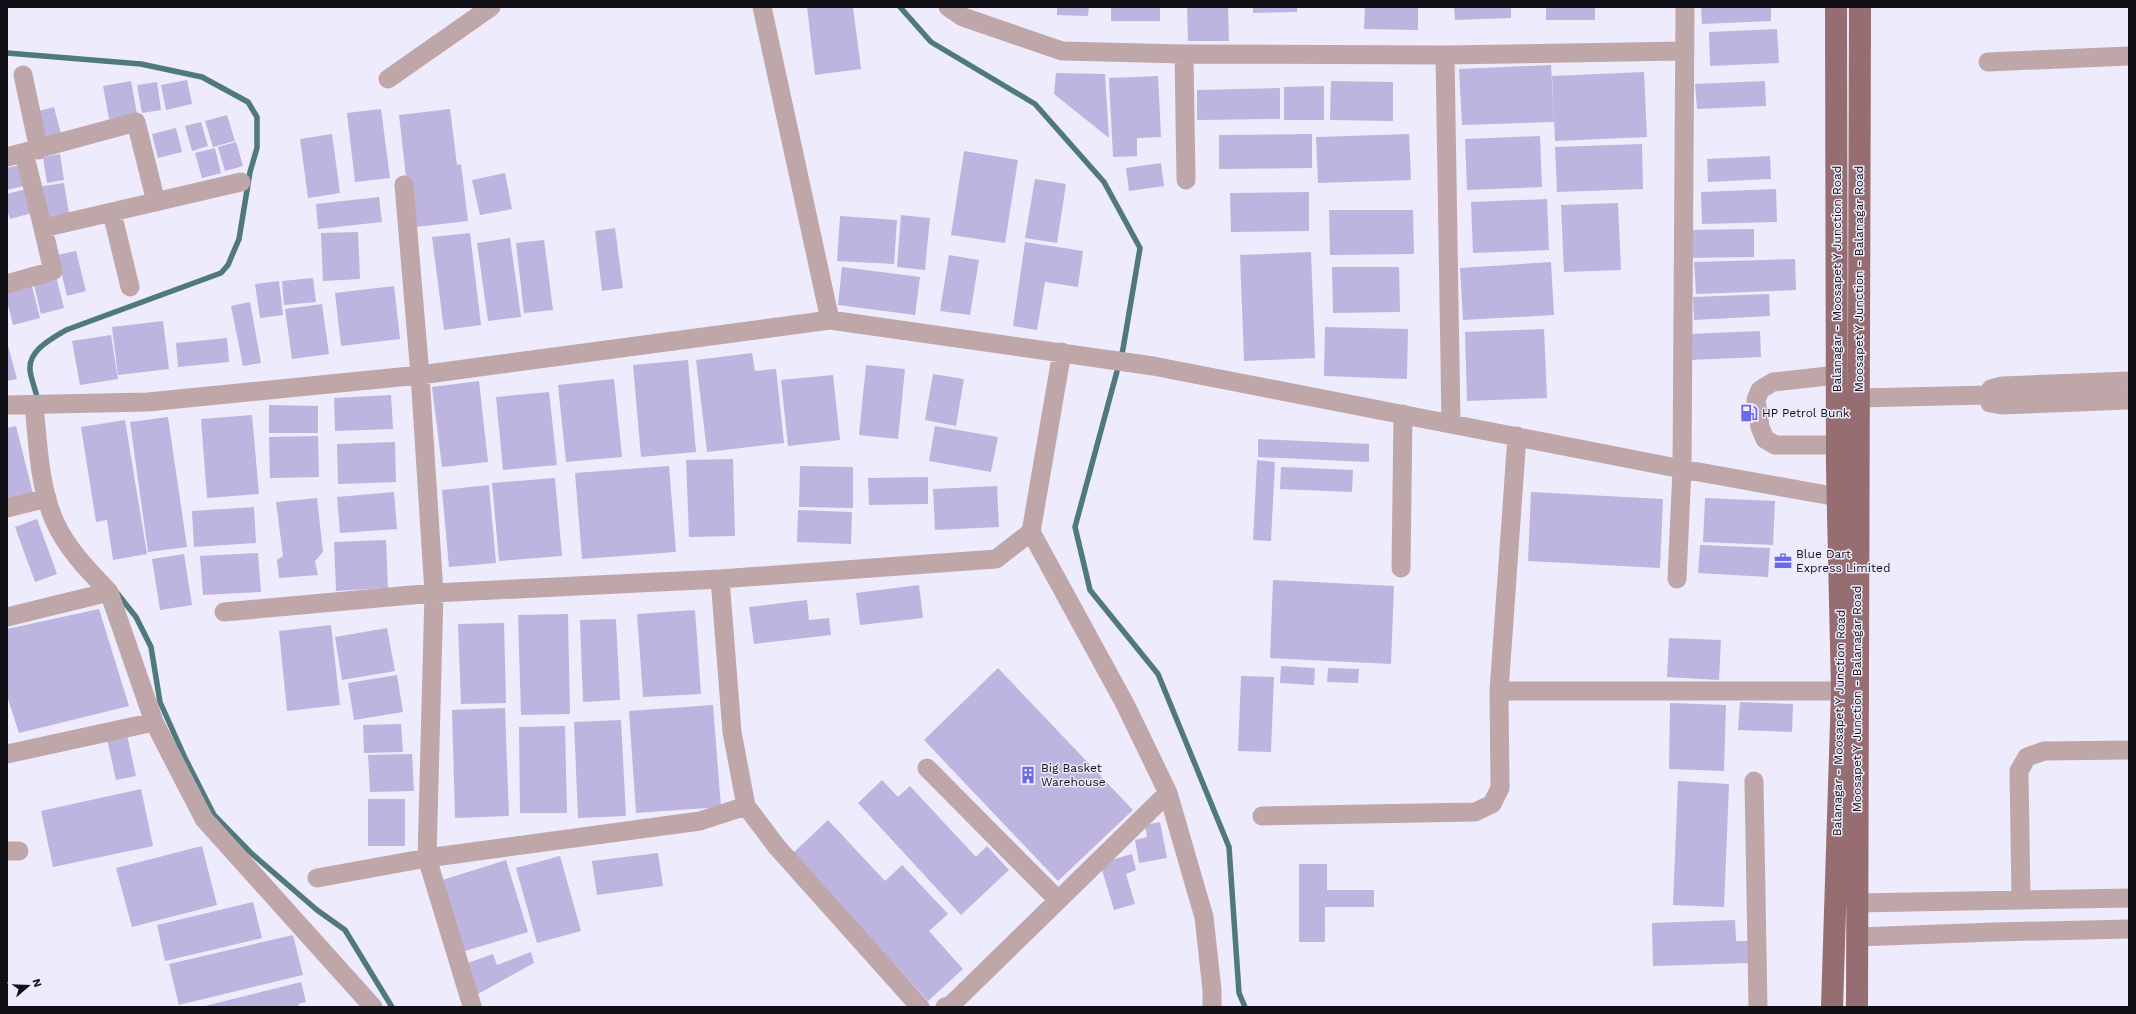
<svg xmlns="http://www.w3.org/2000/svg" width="2136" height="1014" font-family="'Work Sans',sans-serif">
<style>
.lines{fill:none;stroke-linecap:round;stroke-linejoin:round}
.stream{stroke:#50797c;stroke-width:5.5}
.building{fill:#beb4e0}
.minor{stroke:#bfa7a9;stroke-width:19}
.major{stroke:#966d70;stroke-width:22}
.labels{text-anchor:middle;stroke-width:3;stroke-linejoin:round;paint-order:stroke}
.street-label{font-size:12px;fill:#110f16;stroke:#eeebfc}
.poi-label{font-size:12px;fill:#110f16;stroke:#eeebfc;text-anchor:start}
</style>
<rect width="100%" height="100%" fill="#eeebfc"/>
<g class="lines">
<path class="stream" d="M900 7 931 42 1035 104 1104 182 1140 248 1123 349 1075 527 1090 590 1158 674 1229 847 1239 993 1245 1007
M7 53 141 64 202 77 248 102 257 117V148L250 172 239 239 228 265 221 273 66 330C53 338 28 350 30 370 31 379 35 388 37 397
M117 593 136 617 151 647 160 702 185 758 214 815 251 853 317 910 345 930 392 1007"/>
</g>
<path class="building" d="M807 7H853L861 69 815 75Z
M1057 7H1089L1088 16 1057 15Z
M1111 7H1160V21H1111Z
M1187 7H1228L1229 41H1188Z
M1253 7H1297V12L1253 13Z
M1365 7H1418V30L1364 29Z
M1454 7H1511V18L1455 20Z
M1546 7H1595V20H1546Z
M1701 7H1771V21L1702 24Z
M1777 29 1779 63 1710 66 1709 32Z
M1551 65 1554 122 1462 125 1459 69Z
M1644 72 1647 137 1555 141 1552 76Z
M1056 73 1105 74 1109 138 1054 94Z
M1158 76 1161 137 1137 138V156L1113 157 1109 78Z
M187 80 192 104 166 110 161 85Z
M131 81 137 114 109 119 103 86Z
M1331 81 1393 82V121L1330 120Z
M1765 81 1766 106 1697 109 1695 84Z
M157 82 161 110 142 113 137 85Z
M1324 86V120H1284V87Z
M1280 88V119L1197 120V90Z
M54 107 61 134 43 139 35 112Z
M381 109 390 178 355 182 347 113Z
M450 109 457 165 461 164 468 221 416 227 410 177H406L399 115Z
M227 115 235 141 213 147 205 121Z
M201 122 208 146 192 151 185 126Z
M176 128 182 152 158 158 152 134Z
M332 134 340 193 308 198 300 139Z
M1312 134V168L1219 169V135Z
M1409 134 1411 180 1318 183 1316 137Z
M1540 136 1542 187 1467 190 1465 139Z
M236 142 243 166 225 171 218 147Z
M1642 144 1643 189 1557 192 1555 147Z
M215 148 221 173 202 178 195 153Z
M964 151 1018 160 1005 243 951 235Z
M60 154 64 180 47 183 43 157Z
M1770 156 1771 179 1708 182 1707 159Z
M1161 163 1164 186 1129 191 1126 168Z
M22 164 28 185 7 190V168Z
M505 173 512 209 480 215 472 180Z
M1035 179 1066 184 1057 243 1025 238Z
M64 183 69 213 41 218 36 187Z
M26 189 32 213 10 219 7 209V194Z
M1776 189 1777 222 1702 224 1701 192Z
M1309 192V231L1231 232 1230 193Z
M379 197 382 222 318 229 316 204Z
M1547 199 1549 250 1473 253 1471 202Z
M1618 203 1621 270 1564 272 1561 205Z
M1329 210H1413L1414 254 1330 255Z
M901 215 930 218 925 270 897 267Z
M840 216 897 220 894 264 837 261Z
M615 228 623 288 602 291 595 231Z
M1754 229V257L1686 258V230Z
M358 232 360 279 323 281 321 233Z
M470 233 481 325 444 330 432 237Z
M510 238 521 317 488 321 477 243Z
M544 240 553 310 524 313 516 243Z
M1025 242 1083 251 1078 287 1045 282 1037 330 1013 326Z
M76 251 86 291 67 296 57 255Z
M1311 252 1315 358 1244 361 1240 255Z
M949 255 979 260 970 315 940 311Z
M1795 259 1796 290 1696 294 1694 262Z
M1551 262 1554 315 1463 320 1460 268Z
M842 267 920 277 915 315 838 305Z
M1332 267H1399L1400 312 1333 313Z
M313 278 316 302 284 305 282 281Z
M57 280 64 308 41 314 34 285Z
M279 281 283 315 260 318 255 284Z
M31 282 40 318 13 325 7 301V288Z
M394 286 400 339 341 346 335 293Z
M1769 294 1770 316 1694 320 1693 297Z
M250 302 261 363 243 366 231 306Z
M322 304 329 354 292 359 285 309Z
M163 321 169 369 118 375 112 327Z
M1325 327 1408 329 1407 379 1324 376Z
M1544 329 1547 398 1467 401 1465 332Z
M1760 331 1761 357 1689 360 1688 334Z
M111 335 118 379 80 385 72 341Z
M227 338 229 362 178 367 176 343Z
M7 342 17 379 7 381Z
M752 353 755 371 776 369 784 443 707 452 696 360Z
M688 360 696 452 641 457 633 365Z
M866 365 905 369 898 439 859 435Z
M933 374 964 379 956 426 925 420Z
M833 375 840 440 788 446 781 380Z
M614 379 622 457 566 462 558 385Z
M479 381 488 462 442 467 432 387Z
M549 392 557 465 503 470 496 397Z
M391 395 393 429 335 431 334 398Z
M269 405 318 406V433H269Z
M252 415 259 494 207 498 201 419Z
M168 417 187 547 148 552 130 422Z
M125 420 147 554 113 560 107 520 96 522 81 427Z
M16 426 33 494 7 500V428Z
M935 426 998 437 991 472 929 461Z
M318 436 319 477 270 478 269 437Z
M1258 439 1369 444V462L1258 457Z
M395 442 396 482 338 484 337 444Z
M733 459 735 536 689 537 686 460Z
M1257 460 1275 462 1271 541 1253 540Z
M669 466 676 552 582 559 575 473Z
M800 466 853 467V508L799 507Z
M1281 467 1353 470 1352 492 1280 489Z
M928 477V504L869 505 868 478Z
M555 478 562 556 499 561 492 483Z
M489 485 496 563 449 567 442 490Z
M997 486 999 527 935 530 933 489Z
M394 492 397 529 340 533 337 497Z
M1531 492 1663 499 1660 568 1528 561Z
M317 498 323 552 315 561 318 575 279 578 277 560 283 556 276 502Z
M1705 498 1775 501 1773 545 1703 542Z
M254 507 256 543 194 547 192 511Z
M798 510 852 512 851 544 797 542Z
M37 519 57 574 35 582 15 527Z
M386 540 388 588 336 591 334 542Z
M1700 545 1770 548 1768 577 1698 573Z
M258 553 261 592 203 595 200 556Z
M184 554 192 605 160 610 152 559Z
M1273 580 1394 586 1391 664 1270 658Z
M919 585 923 618 860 625 856 593Z
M807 600 809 620 829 618 831 635 754 644 749 607Z
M99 609 129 706 19 733 7 696V629Z
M695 610 701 694 643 697 637 614Z
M568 614 570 714 521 715 518 615Z
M616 619 620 700 583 702 580 620Z
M504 623 506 703 461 704 458 624Z
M331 625 340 705 287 711 279 631Z
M387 628 395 671 342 680 335 637Z
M1669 638 1721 640 1719 680 1667 677Z
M1281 666 1315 668 1314 685 1280 683Z
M998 668 1133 810 1058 881 924 740Z
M1328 668 1359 669 1358 683 1327 682Z
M397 675 403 712 354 720 348 683Z
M1241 676 1274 677 1271 752 1238 751Z
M1740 702 1793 704 1792 732 1738 730Z
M1670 703 1726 705 1724 771 1669 769Z
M713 705 721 807 636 813 629 711Z
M505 708 509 816 455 818 452 710Z
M621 720 626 816 578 818 574 722Z
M401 724 403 752 364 753 363 725Z
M565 726 567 813H520L519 727Z
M127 735 136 776 116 780 107 739Z
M412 754 414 791 370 792 368 755Z
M882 780 898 797 910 786 976 857 987 846 1009 870 961 915 858 803Z
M1678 781 1729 784 1724 907 1673 905Z
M141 789 153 846 53 867 41 811Z
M368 799H405V846H368Z
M828 820 885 881 902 865 948 914 929 931 963 969 928 1001 792 854Z
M1160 822 1167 858 1139 863 1135 840 1147 837 1145 825Z
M202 846 217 905 132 927 116 868Z
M658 853 663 886 597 895 592 861Z
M1132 854 1136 870 1126 874 1135 904 1114 910 1100 863Z
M560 856 581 931 537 943 516 868Z
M506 860 528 932 458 953 436 882Z
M1299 864H1327V890H1374V907H1325V942H1299Z
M253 902 262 938 165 961 157 925Z
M1735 920 1736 941H1750L1751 963 1653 966 1652 923Z
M293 935 303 975 179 1005 169 964Z
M531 952 534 963 476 995 465 964 493 954 497 965Z
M301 982 306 1002 298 1004 299 1007H201Z"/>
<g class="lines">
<path class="minor" d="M762 7 830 320
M948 7 963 17 1062 51 1184 54 1445 55 1683 51
M1184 54 1186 180
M1445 55 1451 423
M1988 62 2129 56
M23 75 39 150
M388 79 491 7
M24 153 43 228
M7 157 136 122 156 202
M404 185 420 375 434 593 427 858 472 1006
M112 213 130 287
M7 284 53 271 43 228 241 182
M1062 352 1031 532 1125 704 1168 793 1204 917 1212 990V1007
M1837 375 1773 382 1760 390 1756 400 1760 427 1765 439 1775 445H1837
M2129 381 2002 386 1991 389 1988 395 1990 403 2002 405 2129 400
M1859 398 1988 395
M7 405 148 402 420 375 830 320 1153 366 1682 469 1838 497
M34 405C38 443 39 487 55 522 67 549 89 571 109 592
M7 508 47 498
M1401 568 1403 414
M1677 579 1682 469 1685 7
M224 612 434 593 720 579 996 559 1031 532
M7 617 109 592 154 722 204 819 373 1007
M1499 691H1842
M7 754 154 722
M927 768 1058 900
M1754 781 1758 1007
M746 806 777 847 920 1007
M1262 816 1475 812 1492 804 1500 788 1499 691 1517 436
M7 851H19
M317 878 427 858 700 821 746 806 732 732 720 579
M2021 900 2019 771 2027 757 2044 751 2129 750
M1857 903 2129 898
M1857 937 1994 932 2129 929
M945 1007 951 1005 1168 793"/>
<path class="major" d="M1832 1007 1842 691 1837 468 1836 7
M1857 1007 1860 7"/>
</g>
<defs>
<g id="fuel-bare" transform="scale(1.38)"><path d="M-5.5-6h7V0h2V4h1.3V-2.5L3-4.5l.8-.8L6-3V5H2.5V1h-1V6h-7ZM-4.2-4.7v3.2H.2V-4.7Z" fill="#6a6ae4" stroke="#eeebfc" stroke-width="2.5" paint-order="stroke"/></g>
<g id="office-bare" transform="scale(1.38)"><path d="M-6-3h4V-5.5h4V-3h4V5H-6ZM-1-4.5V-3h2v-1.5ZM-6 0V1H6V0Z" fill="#6a6ae4" stroke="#eeebfc" stroke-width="2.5" paint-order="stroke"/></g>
<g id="building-bare" transform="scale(1.38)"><path d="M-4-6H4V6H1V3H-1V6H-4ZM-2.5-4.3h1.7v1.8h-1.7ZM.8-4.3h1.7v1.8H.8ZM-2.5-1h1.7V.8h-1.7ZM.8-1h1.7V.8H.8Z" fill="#6a6ae4" stroke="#eeebfc" stroke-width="2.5" paint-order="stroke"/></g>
</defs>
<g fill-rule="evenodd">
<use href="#fuel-bare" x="1749" y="413"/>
<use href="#office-bare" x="1783" y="561"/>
<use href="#building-bare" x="1028" y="775"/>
</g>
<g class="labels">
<g class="street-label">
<text transform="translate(1837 279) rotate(-90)" y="4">Balanagar - Moosapet Y Junction Road</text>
<text transform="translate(1859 279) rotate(-90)" y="4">Moosapet Y Junction - Balanagar Road</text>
<text transform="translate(1857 699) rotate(-90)" y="4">Moosapet Y Junction - Balanagar Road</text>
<text transform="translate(1839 723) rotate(-89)" y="4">Balanagar - Moosapet Y Junction Road</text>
</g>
<g class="poi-label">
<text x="1762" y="417">HP Petrol Bunk</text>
<text x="1796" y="558">Blue Dart<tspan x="1796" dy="14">Express Limited</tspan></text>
<text x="1041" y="772">Big Basket<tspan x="1041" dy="14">Warehouse</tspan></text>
</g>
</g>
<rect width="2136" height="1014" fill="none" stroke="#110f16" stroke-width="16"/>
<g transform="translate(28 986) rotate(71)" stroke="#eeebfc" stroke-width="3" paint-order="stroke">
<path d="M0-3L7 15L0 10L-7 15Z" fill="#110f16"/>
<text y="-6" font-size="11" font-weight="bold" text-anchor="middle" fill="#110f16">N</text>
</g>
</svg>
